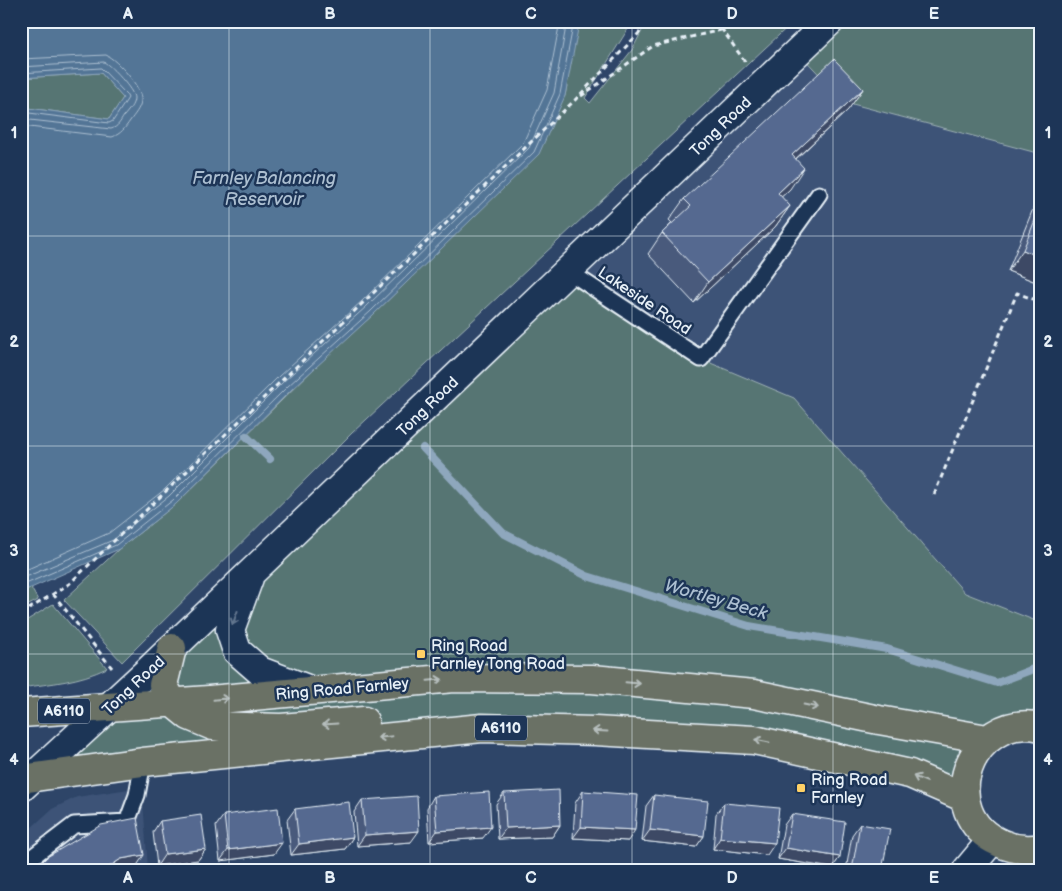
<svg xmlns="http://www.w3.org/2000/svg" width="1062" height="891" font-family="'Balsamiq Sans',sans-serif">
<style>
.built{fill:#3d5377}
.green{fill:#567473;stroke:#9fb2b6}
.water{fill:#527596;stroke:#8ea7bd}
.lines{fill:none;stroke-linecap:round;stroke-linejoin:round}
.shore{stroke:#acbfd1;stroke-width:1}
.stream{stroke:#8ea7bd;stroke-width:8}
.lane-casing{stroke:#e8f1f8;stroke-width:19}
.secondary-casing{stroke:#e8f1f8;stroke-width:31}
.highway-casing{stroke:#e8f1f8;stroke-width:31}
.path{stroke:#e8f1f8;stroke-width:3;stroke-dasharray:5 4;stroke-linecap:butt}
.lane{stroke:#1d3557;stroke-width:15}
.secondary{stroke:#1d3557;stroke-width:28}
.highway{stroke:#6a7165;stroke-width:28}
.wall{fill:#495a7c;stroke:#e8f1f8}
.shaded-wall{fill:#3c4a65;stroke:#e8f1f8}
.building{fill:#556990;stroke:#e8f1f8}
.oneway{stroke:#64778f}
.oneway2{stroke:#b6bebd}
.grid{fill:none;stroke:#e8f1f8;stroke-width:1;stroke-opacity:0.55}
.poi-dot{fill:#ffd166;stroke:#1d3557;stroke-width:2}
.labels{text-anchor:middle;stroke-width:5;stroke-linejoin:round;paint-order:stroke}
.shield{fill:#1d3557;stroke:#abb9c8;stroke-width:1}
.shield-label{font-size:15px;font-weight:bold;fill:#e8f1f8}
.street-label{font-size:16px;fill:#e8f1f8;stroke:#1d3557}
.poi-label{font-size:16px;fill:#e8f1f8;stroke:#1d3557;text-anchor:start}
.water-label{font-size:18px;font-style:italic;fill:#acbfd1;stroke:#1d3557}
.neatline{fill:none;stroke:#e8f1f8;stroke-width:2}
.grid-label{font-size:16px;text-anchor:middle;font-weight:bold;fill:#e8f1f8}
</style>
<rect width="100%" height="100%" fill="#2e4568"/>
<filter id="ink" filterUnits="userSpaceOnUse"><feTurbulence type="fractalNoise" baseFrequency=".02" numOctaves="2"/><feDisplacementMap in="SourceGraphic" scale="10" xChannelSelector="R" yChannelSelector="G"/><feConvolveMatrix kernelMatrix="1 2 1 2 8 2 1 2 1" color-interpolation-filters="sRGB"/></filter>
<g filter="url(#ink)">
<path class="built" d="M798 52 845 102 1041 154V623L965 593 794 398 701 359 568 271Z
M142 787 148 870H21V837L52 809 77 797Z"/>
<path class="green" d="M578 21H633L585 98 590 103 632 50 647 21H794L352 433 122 662 64 600 119 549 176 504 333 350 374 314 475 215 565 96Z
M830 21H1041V154L845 102 798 52Z
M101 73 123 98 109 119 21 107V78Z
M568 271 701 359 794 398 965 593 1041 623V728L999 731 965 798 910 774 595 731 31 778Z
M31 588 38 600 21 609V591Z
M53 604 107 668C78 682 53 683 21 688V624Z"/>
<path class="water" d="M21 21H578L579 24 565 96 539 154 374 314 292 389 176 504 119 549 31 588 21 591V107L109 119 123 98 101 73 21 78Z"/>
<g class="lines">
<path class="shore" d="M21 59 106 55C117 60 143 88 141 101 140 109 134 115 130 121 125 128 121 134 112 137L21 126
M21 67 104 62C111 66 134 90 134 98 134 105 128 111 124 116 120 122 118 127 111 129L21 119
M21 73 101 68 126 94 128 98 113 121 109 123 21 112
M21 572 109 533 164 490 279 376 362 301 523 143 547 90 560 21
M21 579 113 540 169 496 284 381 367 306 529 148 554 93 567 21
M21 586 116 545 173 500 288 386 371 311 534 152 560 94 574 21"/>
<path class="stream" d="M246 436 270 459
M423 448 503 533 587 576 749 626 887 649 997 683 1041 666"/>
<g class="lane-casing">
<path id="lane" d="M568 271 701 359 819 194
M21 856 27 861 74 825 127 822 137 795 143 762"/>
</g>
<g class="secondary-casing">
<path id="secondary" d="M249 578 230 630 237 651 260 671 310 690
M22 787 148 671 830 21
M967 870 992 840"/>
</g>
<g class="highway-casing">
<path id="highway" d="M172 648 163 685 173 703 189 716 213 726 281 728 364 721
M21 713 209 700 454 678 592 679 754 694 879 720 987 739
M1041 727C969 711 933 814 1000 843 1013 849 1026 851 1041 848
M21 779 143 762 482 728 595 731 754 740 910 774 965 798"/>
</g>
<path class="path" d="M716 21 746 63
M581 96 653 46 721 30
M934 495 1017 293 1041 302
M53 594 112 668
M21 614 69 584 575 100 640 32 644 21"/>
<use href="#lane" class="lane"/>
<use href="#secondary" class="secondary"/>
<use href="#highway" class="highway"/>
</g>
<path class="wall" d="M863 89 848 110 796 159 790 189 781 197 790 206 775 227 694 303 648 254 662 233 672 223 669 220 684 199Z
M1041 189V284L1008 271Z
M583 791 628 841 573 838 575 803Z
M504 793 560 825 552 837 498 839 496 804Z
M654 795 704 836 696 847 642 841 646 806Z
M434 796 483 838 429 842 427 808Z
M362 800 411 842 357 846 354 812Z
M724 803 767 855 713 849 716 814Z
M295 809 353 837 345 849 291 855 287 820Z
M792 814 840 857 832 868 778 859 784 825Z
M224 815 274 854 220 861 216 826Z
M160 821 206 849 198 860 157 866 153 832Z
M860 824 882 870H846L852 835Z"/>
<path class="shaded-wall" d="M863 89 848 110 777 176 792 155Z
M804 168 790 189 763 214 778 193Z
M790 206 775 227 694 303 708 282Z
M1023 250 1041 257V284L1008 271Z
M560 825 552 837 498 839 506 828Z
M491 827 483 838 429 842 437 831Z
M581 827 635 830 628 841 573 838Z
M650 830 704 836 696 847 642 841Z
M419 831 411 842 357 846 365 835Z
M353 837 345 849 291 855 299 844Z
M720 838 775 843 767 855 713 849Z
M282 843 274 854 220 861 228 850Z
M786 848 840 857 832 868 778 859Z
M206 849 198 860 157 866 165 854Z
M144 855 134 870H104L121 859Z"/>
<path class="building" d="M834 59 863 89 792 155 804 168 778 193 790 206 708 282 662 233 691 206 684 199Z
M1041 205V257L1023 250Z
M559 790 560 825 506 828 504 793Z
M583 791 638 795 635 830 581 827Z
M489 792 491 827 437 831 434 796Z
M654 795 708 801 704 836 650 830Z
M417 796 419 831 365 835 362 800Z
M349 802 353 837 299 844 295 809Z
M724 803 779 808 775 843 720 838Z
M278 808 282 843 228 850 224 815Z
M792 814 845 822 840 857 786 848Z
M201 815 206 849 165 854 160 821Z
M137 818 144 855 121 859 104 870H34L47 857 101 825Z
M860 824 890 829 882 870H852Z"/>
<defs><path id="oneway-shaft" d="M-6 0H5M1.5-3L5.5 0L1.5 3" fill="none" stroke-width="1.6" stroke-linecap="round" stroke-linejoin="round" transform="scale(1.25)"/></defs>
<use class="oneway" href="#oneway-shaft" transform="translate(235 618) rotate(110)"/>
<g class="oneway2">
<use href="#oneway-shaft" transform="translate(435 680) rotate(-5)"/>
<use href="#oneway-shaft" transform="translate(633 683) rotate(5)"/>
<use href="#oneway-shaft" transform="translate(221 699) rotate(-6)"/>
<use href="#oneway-shaft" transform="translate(811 706) rotate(11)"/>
<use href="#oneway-shaft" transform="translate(330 724) rotate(176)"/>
<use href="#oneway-shaft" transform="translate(600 731) rotate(-177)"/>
<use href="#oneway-shaft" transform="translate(385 737) rotate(174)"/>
<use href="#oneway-shaft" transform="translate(762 741) rotate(-168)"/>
<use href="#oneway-shaft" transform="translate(920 779) rotate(-157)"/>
</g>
</g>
<path class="grid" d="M229 21V870M430 21V870M632 21V870M833 21V870M21 236H1041M21 446H1041M21 654H1041"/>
<g class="poi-dot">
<rect x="416" y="649" width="10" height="10" rx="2.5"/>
<rect x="796" y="783" width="10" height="10" rx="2.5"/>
</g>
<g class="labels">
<g class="shield">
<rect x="38" y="698.5" width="52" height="25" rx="4"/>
<rect x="475" y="715.5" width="52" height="25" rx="4"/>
</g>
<g class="shield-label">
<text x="64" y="716">A6110</text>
<text x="501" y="733">A6110</text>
</g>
<g class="street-label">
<text transform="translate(720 126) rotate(-44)" y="6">Tong Road</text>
<text transform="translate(645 300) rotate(34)" y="6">Lakeside Road</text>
<text transform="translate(427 406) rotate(-44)" y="6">Tong Road</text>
<text transform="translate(133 685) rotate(-43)" y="6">Tong Road</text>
<text transform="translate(342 688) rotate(-5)" y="6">Ring Road Farnley</text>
</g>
<g class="poi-label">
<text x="431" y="651">Ring Road<tspan x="431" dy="18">Farnley Tong Road</tspan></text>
<text x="811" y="785">Ring Road<tspan x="811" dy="18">Farnley</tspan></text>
</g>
<g class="water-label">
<text x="264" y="184">Farnley Balancing<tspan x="264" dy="21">Reservoir</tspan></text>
<text transform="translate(716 599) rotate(16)" y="6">Wortley Beck</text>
</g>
</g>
<rect width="1062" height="891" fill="none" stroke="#1d3557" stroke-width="55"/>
<rect x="28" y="28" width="1006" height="836" class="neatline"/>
<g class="grid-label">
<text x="128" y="19">A</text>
<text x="330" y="19">B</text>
<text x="531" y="19">C</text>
<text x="732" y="19">D</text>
<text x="934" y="19">E</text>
<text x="14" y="138">1</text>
<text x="1048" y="138">1</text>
<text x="14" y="347">2</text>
<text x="1048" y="347">2</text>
<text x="14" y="556">3</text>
<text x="1048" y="556">3</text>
<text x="14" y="765">4</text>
<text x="1048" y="765">4</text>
<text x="128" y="883">A</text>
<text x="330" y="883">B</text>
<text x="531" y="883">C</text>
<text x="732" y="883">D</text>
<text x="934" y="883">E</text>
</g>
</svg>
